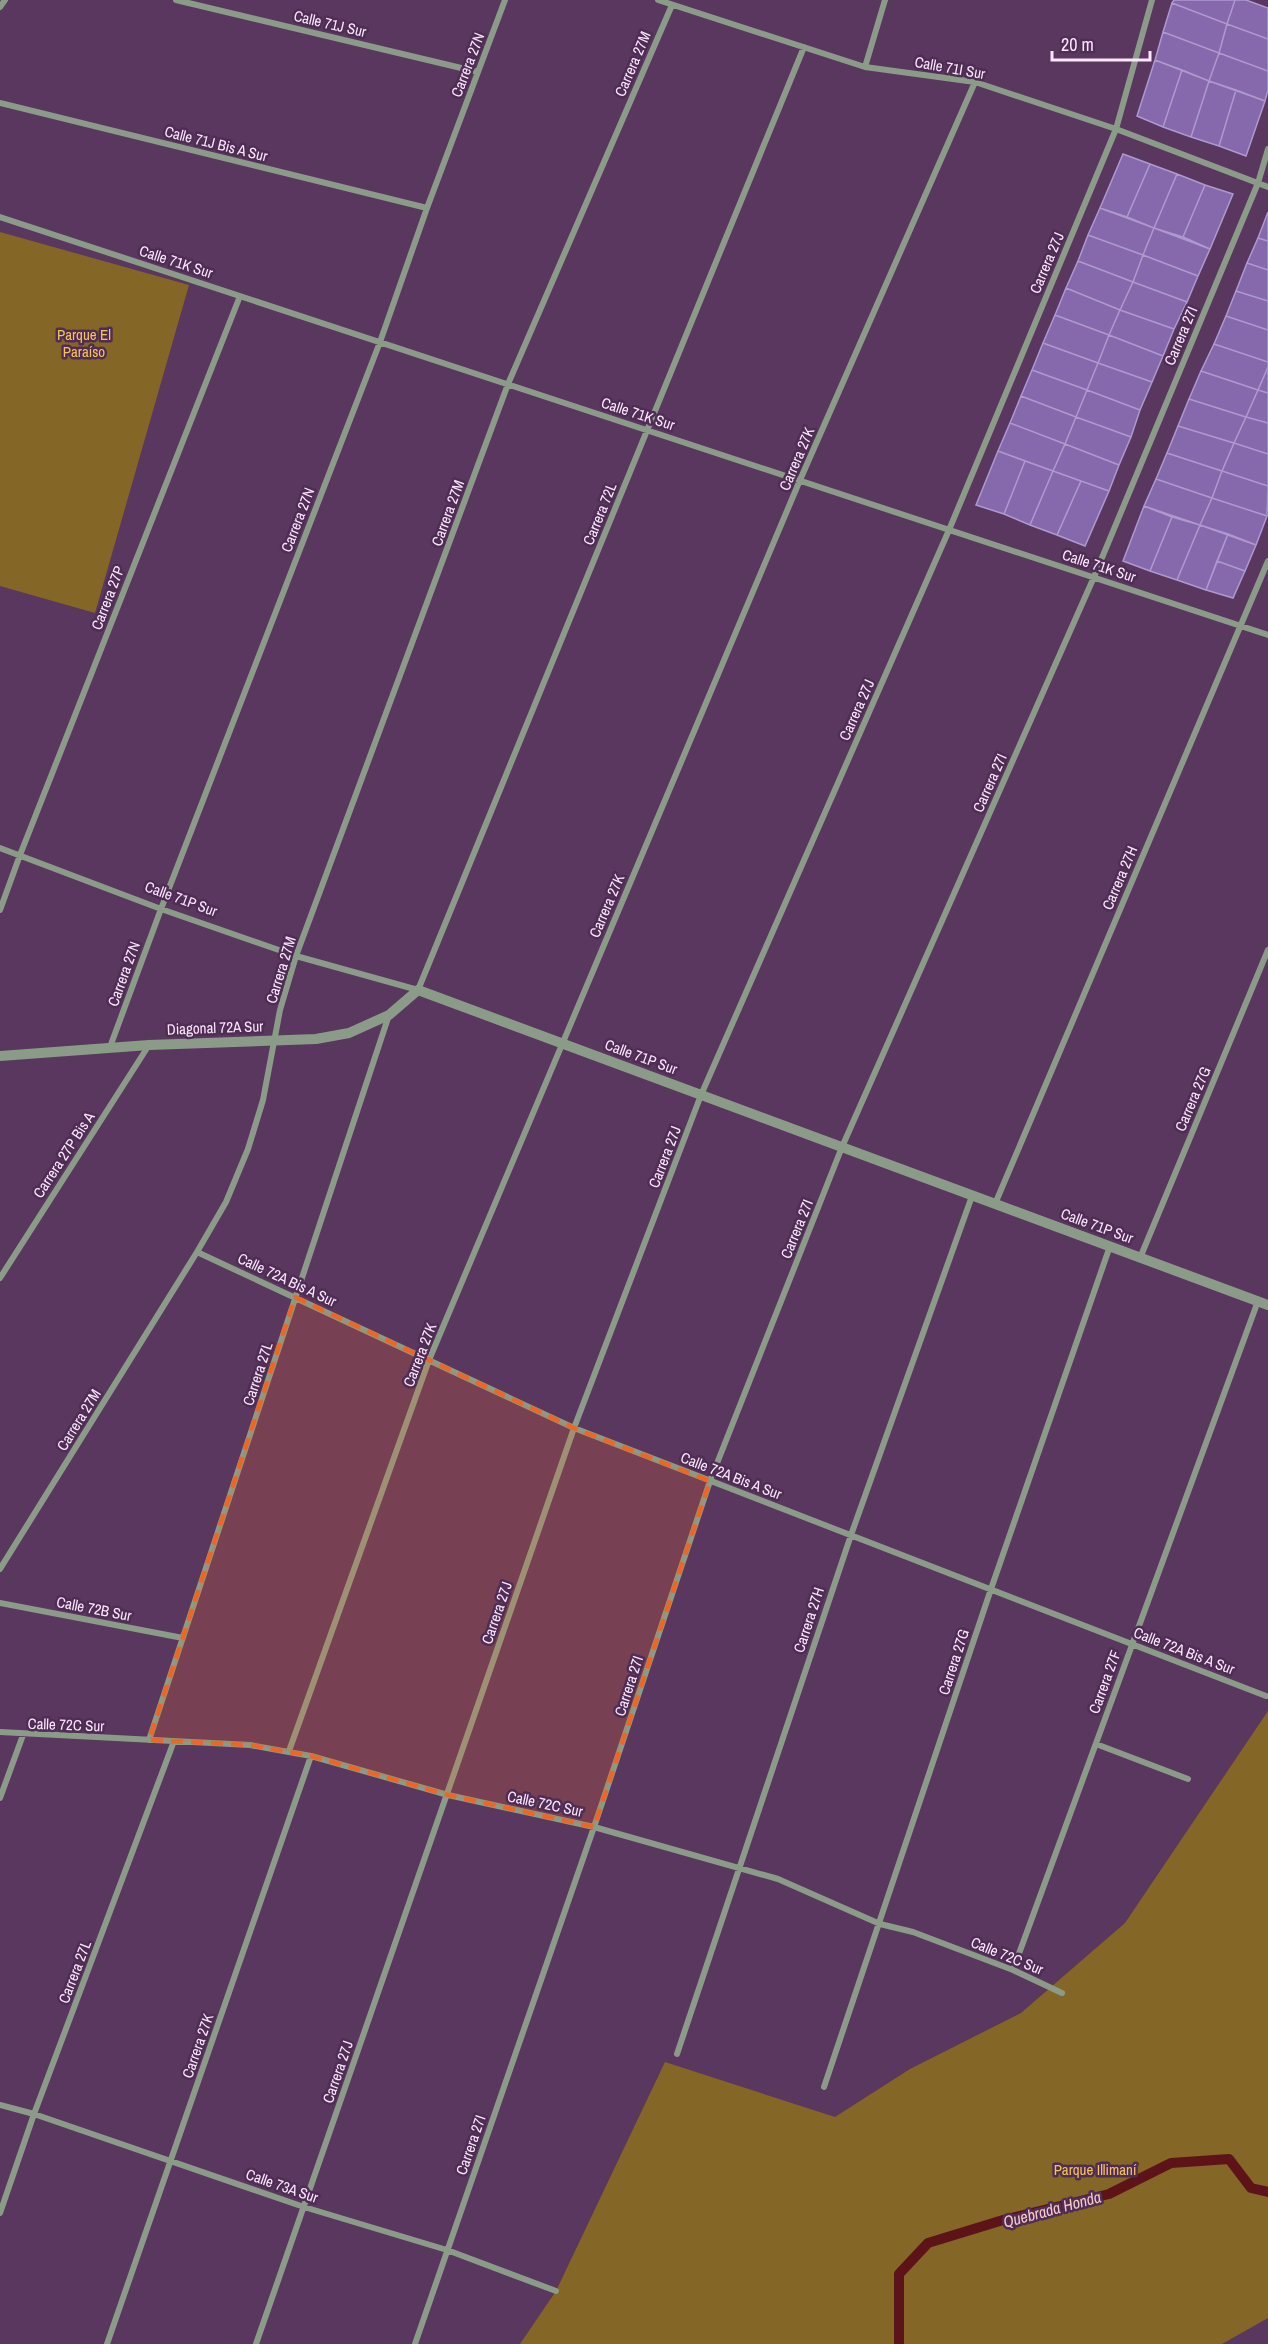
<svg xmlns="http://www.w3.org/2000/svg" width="1268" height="2344" font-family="'Archivo Narrow',sans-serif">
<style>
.green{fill:#846626}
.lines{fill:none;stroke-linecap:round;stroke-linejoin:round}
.stream{stroke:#5e1318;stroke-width:10}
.building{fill:#8669ad;stroke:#ae99ce;stroke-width:1.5}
.minor{stroke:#8a9c88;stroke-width:6}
.tertiary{stroke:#8a9c88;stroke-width:10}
.marked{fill:#ea6724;fill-opacity:0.2;stroke:#ea6724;stroke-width:4.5;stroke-dasharray:12 8;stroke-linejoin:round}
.labels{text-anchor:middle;stroke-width:5;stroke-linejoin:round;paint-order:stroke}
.street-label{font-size:15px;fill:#fbe6fe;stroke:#4f2d54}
.park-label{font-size:15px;fill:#f8c357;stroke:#4f2d54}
.water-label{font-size:16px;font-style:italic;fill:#f9c9c6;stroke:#4f2d54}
</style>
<rect width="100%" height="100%" fill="#5a375f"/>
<path class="green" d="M0 232 189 285 95 613 0 586Z
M1268 1711V2318L1222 2344H520L556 2291 665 2062 835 2117 910 2069 1021 2013 1125 1923Z"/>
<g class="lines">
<path class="stream" d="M899 2344V2274L928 2243 1003 2220 1109 2194 1171 2163 1229 2159 1251 2188 1268 2192"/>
</g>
<path class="building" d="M1174 0H1235L1227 24 1172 3Z
M1235 0H1246L1268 8V39L1227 24Z
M1172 3 1227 24 1219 53 1163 32Z
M1227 24 1268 39V71L1219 53Z
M1163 32 1219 53 1209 81 1155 60Z
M1219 53 1268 71V90L1265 101 1209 81Z
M1155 60 1182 70 1163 127 1137 116Z
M1182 70 1209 81 1191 137 1163 127Z
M1209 81 1236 90 1219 146 1191 137Z
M1236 90 1265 101 1246 156 1219 146Z
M1123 154 1150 164 1127 217 1100 208Z
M1150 164 1177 174 1154 228 1127 217Z
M1177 174 1205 185 1183 237 1154 228Z
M1205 185 1233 194 1210 249 1183 237Z
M1100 208 1154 228 1143 255 1088 235Z
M1268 212V241L1258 238Z
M1154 228 1210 249 1198 276 1143 255Z
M1088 235 1143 255 1133 282 1078 261Z
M1258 238 1268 241V270L1247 263Z
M1143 255 1198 276 1187 302 1133 282Z
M1078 261 1133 282 1120 310 1066 288Z
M1247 263 1268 270V301L1236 291Z
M1133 282 1187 302 1174 329 1120 310Z
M1066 288 1120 310 1109 335 1055 315Z
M1236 291 1268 301V330L1226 316Z
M1120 310 1174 329 1163 356 1109 335Z
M1055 315 1109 335 1098 363 1043 343Z
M1226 316 1268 330V362L1214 344Z
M1109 335 1163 356 1152 382 1098 363Z
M1043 343 1098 363 1087 390 1032 370Z
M1214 344 1268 362V367L1258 390 1201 371Z
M1098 363 1152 382 1140 410 1087 390Z
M1268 367V393L1258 390Z
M1032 370 1087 390 1076 417 1021 396Z
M1201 371 1258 390 1246 417 1189 399Z
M1087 390 1140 410 1131 437 1076 417Z
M1258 390 1268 393V423L1246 417Z
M1021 396 1076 417 1065 444 1010 423Z
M1189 399 1246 417 1234 443 1178 426Z
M1076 417 1131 437 1119 465 1065 444Z
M1246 417 1268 423V454L1234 443Z
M1010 423 1065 444 1053 471 998 451Z
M1178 426 1234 443 1222 471 1167 453Z
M1234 443 1268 454V486L1222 471Z
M1065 444 1119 465 1109 491 1053 471Z
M998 451 1025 461 1004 514 976 505Z
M1167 453 1222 471 1212 498 1156 479Z
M1025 461 1053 471 1030 525 1004 514Z
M1053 471 1081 481 1057 535 1030 525Z
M1222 471 1268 486 1267 516 1212 498Z
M1156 479 1212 498 1200 525 1144 506Z
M1081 481 1109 491 1085 546 1057 535Z
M1212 498 1267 516 1256 545 1200 525Z
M1144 506 1172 517 1150 571 1123 561Z
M1172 517 1200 525 1177 580 1150 571Z
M1200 525 1228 534 1206 590 1177 580Z
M1228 534 1256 545 1245 571 1217 561Z
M1217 561 1245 571 1233 598 1206 590Z"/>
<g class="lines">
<path class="minor" d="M176 0 478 72
M658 0 865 67 975 82 1116 129 1268 187
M0 7 5 0
M865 67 885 0
M0 103 427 208
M0 217 1268 635
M0 848 161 909 296 956 418 990 804 47
M0 910 20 855 240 296
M110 1047 161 909 380 342 427 208 505 0
M995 1204 1268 561
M197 1252 574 1428 1266 1696
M1140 1258 1268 950
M0 1278 149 1045
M0 1569 197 1252 226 1202 248 1149 263 1100 280 1010 296 956 508 384 672 5
M0 1603 183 1638
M0 1732 250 1745 311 1756 448 1795 594 1827 778 1879 880 1924 913 1932 1013 1970 1062 1993
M149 1740 389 1015
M1096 1744 1188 1779
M289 1751 429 1360 800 480 975 82
M0 1798 23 1735
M1013 1970 1258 1301
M677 2054 851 1535 972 1196
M824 2087 991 1589 1110 1246
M0 2105 34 2114 304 2207 447 2250 556 2291
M0 2213 34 2114 174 1741
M107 2344 311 1756
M256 2344 574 1428 701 1095 949 530 1116 129 1152 0
M415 2344 594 1827 710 1481 842 1147 1094 577 1258 183 1268 149"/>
<path class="tertiary" d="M0 1056 149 1045 316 1039 349 1033 389 1015 418 990 1268 1305"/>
</g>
<path class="marked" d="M295 1297 574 1428 710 1481 594 1827 448 1795 311 1756 250 1745 149 1740Z"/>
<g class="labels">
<g class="street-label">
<text transform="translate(330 24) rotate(13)" y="5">Calle 71J Sur</text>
<text transform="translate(633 64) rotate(-67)" y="5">Carrera 27M</text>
<text transform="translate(468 65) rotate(-69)" y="5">Carrera 27N</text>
<text transform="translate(950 68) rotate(10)" y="5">Calle 71I Sur</text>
<text transform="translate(216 144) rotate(14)" y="5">Calle 71J Bis A Sur</text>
<text transform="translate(176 262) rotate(18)" y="5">Calle 71K Sur</text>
<text transform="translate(1047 263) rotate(-67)" y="5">Carrera 27J</text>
<text transform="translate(1181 336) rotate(-67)" y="5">Carrera 27I</text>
<text transform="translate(638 414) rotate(18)" y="5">Calle 71K Sur</text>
<text transform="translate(797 459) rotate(-67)" y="5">Carrera 27K</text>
<text transform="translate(448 513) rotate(-70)" y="5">Carrera 27M</text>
<text transform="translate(600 514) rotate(-68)" y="5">Carrera 72L</text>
<text transform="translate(298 520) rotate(-69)" y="5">Carrera 27N</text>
<text transform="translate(1099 566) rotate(18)" y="5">Calle 71K Sur</text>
<text transform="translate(108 598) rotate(-69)" y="5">Carrera 27P</text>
<text transform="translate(857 710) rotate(-66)" y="5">Carrera 27J</text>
<text transform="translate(990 783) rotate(-66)" y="5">Carrera 27I</text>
<text transform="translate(1120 878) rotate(-67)" y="5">Carrera 27H</text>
<text transform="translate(181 899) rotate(20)" y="5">Calle 71P Sur</text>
<text transform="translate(607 906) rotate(-67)" y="5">Carrera 27K</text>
<text transform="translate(281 970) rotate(-73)" y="5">Carrera 27M</text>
<text transform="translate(124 974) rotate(-70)" y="5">Carrera 27N</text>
<text transform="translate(215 1028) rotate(-2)" y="5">Diagonal 72A Sur</text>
<text transform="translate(641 1057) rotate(20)" y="5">Calle 71P Sur</text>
<text transform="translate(1193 1099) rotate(-67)" y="5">Carrera 27G</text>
<text transform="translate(64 1155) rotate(-57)" y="5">Carrera 27P Bis A</text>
<text transform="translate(665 1157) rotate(-69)" y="5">Carrera 27J</text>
<text transform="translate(1097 1226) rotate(20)" y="5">Calle 71P Sur</text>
<text transform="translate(797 1229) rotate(-68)" y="5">Carrera 27I</text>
<text transform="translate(287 1280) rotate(25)" y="5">Calle 72A Bis A Sur</text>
<text transform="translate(420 1355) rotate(-69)" y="5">Carrera 27K</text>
<text transform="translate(258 1374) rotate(-72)" y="5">Carrera 27L</text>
<text transform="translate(79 1420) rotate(-58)" y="5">Carrera 27M</text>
<text transform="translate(731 1476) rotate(21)" y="5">Calle 72A Bis A Sur</text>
<text transform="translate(94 1609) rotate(11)" y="5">Calle 72B Sur</text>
<text transform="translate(497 1613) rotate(-71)" y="5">Carrera 27J</text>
<text transform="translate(809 1620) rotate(-72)" y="5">Carrera 27H</text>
<text transform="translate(1184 1651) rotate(21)" y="5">Calle 72A Bis A Sur</text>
<text transform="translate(954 1662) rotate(-72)" y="5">Carrera 27G</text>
<text transform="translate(1105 1682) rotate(-70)" y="5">Carrera 27F</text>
<text transform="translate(629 1686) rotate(-72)" y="5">Carrera 27I</text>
<text transform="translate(66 1725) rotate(2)" y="5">Calle 72C Sur</text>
<text transform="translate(545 1804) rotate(12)" y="5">Calle 72C Sur</text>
<text transform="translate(1007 1956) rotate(22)" y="5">Calle 72C Sur</text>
<text transform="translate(75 1972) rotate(-69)" y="5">Carrera 27L</text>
<text transform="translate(198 2046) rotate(-71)" y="5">Carrera 27K</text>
<text transform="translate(338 2072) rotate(-71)" y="5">Carrera 27J</text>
<text transform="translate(471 2145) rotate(-71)" y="5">Carrera 27I</text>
<text transform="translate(282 2186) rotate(19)" y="5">Calle 73A Sur</text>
</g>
<g class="park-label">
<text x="84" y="340">Parque El<tspan x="84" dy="17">Paraíso</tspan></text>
<text x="1095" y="2175">Parque Illimaní</text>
</g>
<g class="water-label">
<text transform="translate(1052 2209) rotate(-15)" y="6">Quebrada Honda</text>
</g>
</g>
<path d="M1052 51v9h98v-9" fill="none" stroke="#fbe6fe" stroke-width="3"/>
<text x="1061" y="51" font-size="18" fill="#fbe6fe" stroke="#4f2d54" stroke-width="4.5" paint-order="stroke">20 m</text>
</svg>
